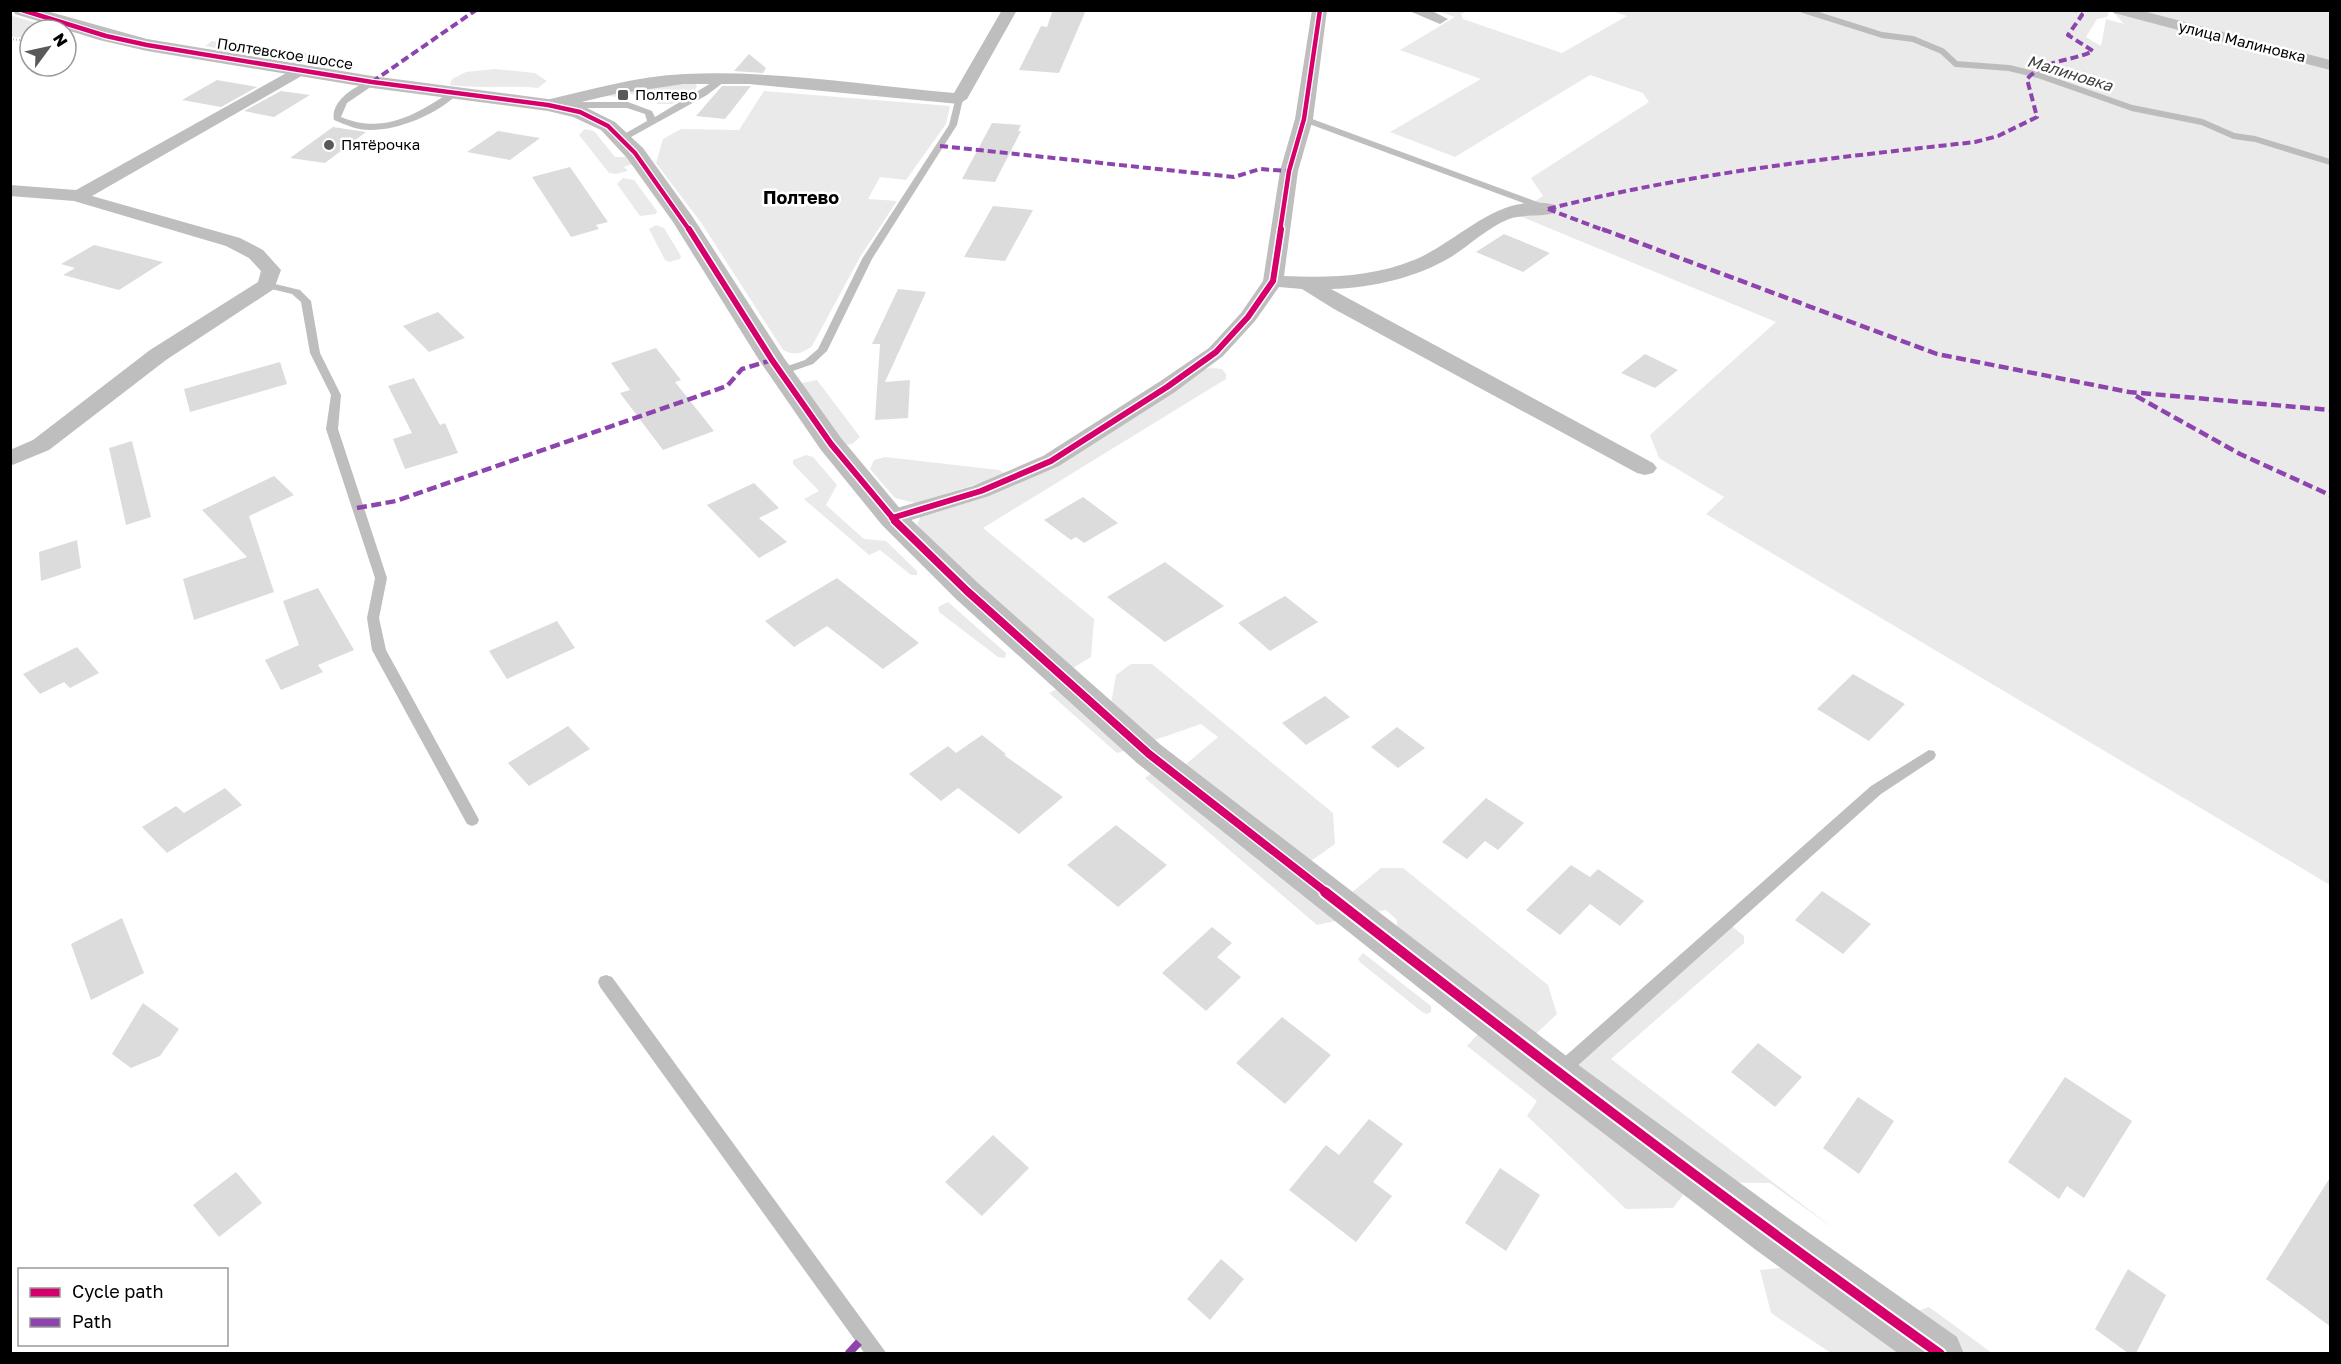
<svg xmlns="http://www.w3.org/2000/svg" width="2341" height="1364" font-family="'Golos Text',sans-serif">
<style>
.green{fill:#eaeaea}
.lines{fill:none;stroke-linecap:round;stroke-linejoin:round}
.stream{stroke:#bcbcbc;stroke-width:6}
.building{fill:#dcdcdc}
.path{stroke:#b8b8b8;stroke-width:2;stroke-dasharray:1 2;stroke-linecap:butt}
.service{fill:#bebebe;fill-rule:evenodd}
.minor{fill:#bebebe;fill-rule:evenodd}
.tertiary{fill:#bebebe;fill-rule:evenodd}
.quiet-far2{stroke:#8e44ad;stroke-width:4;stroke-dasharray:8 4;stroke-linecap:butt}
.quiet-far1{stroke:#8e44ad;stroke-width:4.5;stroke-dasharray:10 4.5;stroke-linecap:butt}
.quiet{stroke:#8e44ad;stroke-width:8;stroke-dasharray:16 8;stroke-linecap:butt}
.cycleway-far3-casing{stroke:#fff;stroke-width:7}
.cycleway-far2-casing{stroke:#fff;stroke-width:9}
.cycleway-far1-casing{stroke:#fff;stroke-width:11}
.cycleway-casing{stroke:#fff;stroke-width:14}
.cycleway-far3{stroke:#d6006c;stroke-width:4.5}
.cycleway-far2{stroke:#d6006c;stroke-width:6}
.cycleway-far1{stroke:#d6006c;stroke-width:8}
.cycleway{stroke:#d6006c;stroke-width:10}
.poi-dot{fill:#595959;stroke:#fff;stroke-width:2}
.labels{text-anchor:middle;stroke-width:5;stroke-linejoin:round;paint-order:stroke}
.far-street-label{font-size:15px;fill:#000;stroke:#fff}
.far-poi-label{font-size:15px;fill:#000;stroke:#fff;text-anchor:start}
.far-water-label{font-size:16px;font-style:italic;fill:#404040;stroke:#fff}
.far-quarter-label{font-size:18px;font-weight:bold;fill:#000;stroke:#fff}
</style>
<rect width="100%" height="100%" fill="#fff"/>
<path class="green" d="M1437 11H1467L1461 14 1463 19 1562 53 1627 16 1611 11H2105L2109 13 2107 17 2097 19 2086 37 2101 46 2106 19 2124 24 2112 11H2330V885L1706 514 1724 497 1659 458 1650 435 1776 322 1515 214 1543 196 1531 178 1649 102 1643 93 1590 75 1455 157 1390 132 1481 79 1400 50 1455 17Z
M10 15 59 30H30V38L11 37Z
M212 41 306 53 309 57 308 60 296 63 205 46Z
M495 69 535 73 547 81 538 88C508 85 479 89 450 85L452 79 466 72Z
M694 83 697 86 693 95 672 104H656L663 99 623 93 619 97 606 96 608 93Z
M764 91 950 106 946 124 906 180 880 177 868 199 897 201 860 257 812 346C801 354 795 356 783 350L702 224 656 163 663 139 681 129 739 130Z
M585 129 594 131 615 157H630L632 164 624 167 628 171 616 174 609 173 579 135Z
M623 178 634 180 657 211 656 214 640 216 617 184Z
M656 225 664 228 681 256 680 259 669 262 665 260 649 229Z
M1213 368 1222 369 1226 374V379L983 528 1094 619 1091 657 1071 669 974 583 917 525 921 515 981 495 1204 369Z
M817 380 860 437 852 444 845 445 799 387 802 383Z
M806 455 813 457 837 485 826 505 864 539 886 541 917 571V575H911L880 550 869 555 804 499 819 491 793 464V460Z
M885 457 999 470 1004 473 1000 477 915 503 895 498 870 469 874 460Z
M948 602 1006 653 1005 658 998 657 939 612 938 607Z
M1131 664H1152L1333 813 1335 844 1311 861 1350 894 1381 868H1403L1548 985 1557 1014 1523 1046 1548 1070 1725 927H1733L1744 936V943L1611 1059 1837 1231 1770 1183 1693 1182 1673 1208 1626 1209 1527 1116 1537 1101 1467 1046 1497 1013 1397 936V920L1386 910 1317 925 1145 778 1161 766 1186 764 1218 737 1201 724 1117 753 1049 693 1059 688 1111 704 1116 675Z
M1363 953 1431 1006V1012L1427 1014 1422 1012 1361 963 1358 959Z
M1798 1266 1880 1324 1929 1307 1992 1353H1831L1771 1313 1760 1270Z"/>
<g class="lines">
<path class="stream" d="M1803 10 1882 35 1913 39 1942 51 1956 64 2009 68 2038 75 2132 108 2202 122 2234 136 2255 139 2330 162"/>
</g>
<path class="building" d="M1053 10H1086L1059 73 1019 70 1041 26 1047 27Z
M749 54 766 68 763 73 734 71Z
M217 80 257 87 221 107 182 100Z
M722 86H751L725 119 696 116Z
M281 91 310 95 274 117 244 111Z
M992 123 1021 125 1018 131H1021L995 182 962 179Z
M333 127 366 132 325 163 290 158Z
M498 131 540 138 510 160 467 152Z
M570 167 608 222 596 225 599 229 571 237 532 177Z
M993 206 1033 210 1005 261 964 257Z
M1504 234 1550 253 1523 272 1476 252Z
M94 245 163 262 119 290 63 275 75 268 61 264Z
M898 289 926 292 885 382 910 380 908 418 875 420 880 344H872Z
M438 312 465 338 429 352 403 326Z
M656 348 681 380 675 382 714 431 663 450 620 393 630 390 611 363Z
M1645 354 1678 370 1655 388 1621 373Z
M280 362 287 384 190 412 184 389Z
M414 378 440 425 445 423 458 453 405 469 393 439 412 433 388 386Z
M132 441 151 517 126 525 109 448Z
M274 476 294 495 249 516 274 592 194 620 183 579 247 557 202 510Z
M754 483 779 508 759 518 787 542 759 558 707 505Z
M1083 497 1118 523 1084 543 1076 537 1071 540 1044 520Z
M77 540 81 568 41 581 39 552Z
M1165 562 1224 606 1165 642 1107 597Z
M837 578 919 643 883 669 827 626 794 647 765 621Z
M318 588 354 650 318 665 323 672 281 690 265 660 299 645 283 601Z
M1285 596 1318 622 1270 651 1238 623Z
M557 621 575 648 507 679 489 651Z
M77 647 99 673 70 688 64 682 40 694 23 674Z
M1853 674 1905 704 1869 741 1817 709Z
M1325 696 1350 717 1306 745 1282 723Z
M568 726 590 749 529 786 508 763Z
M1397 727 1425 748 1398 768 1371 747Z
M982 735 1006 754 1004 755 1063 797 1019 834 958 788 941 801 909 774 948 746 956 753Z
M225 788 242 805 167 853 142 827 176 806 184 813Z
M1486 798 1524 823 1498 850 1485 841 1467 859 1442 842Z
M1116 825 1167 865 1118 907 1067 865Z
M1571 865 1590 877 1598 869 1644 901 1620 926 1590 904 1560 935 1526 910Z
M1822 891 1871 924 1843 954 1795 920Z
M122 918 144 973 91 1000 71 944Z
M1212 927 1232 943 1217 957 1241 977 1206 1011 1162 973Z
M143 1003 179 1029 160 1056 131 1068 112 1054Z
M1282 1017 1331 1055 1285 1104 1236 1063Z
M1758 1043 1802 1077 1775 1107 1731 1072Z
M2065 1077 2132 1121 2084 1198 2067 1186 2059 1199 2008 1162Z
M1858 1097 1894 1121 1859 1174 1823 1148Z
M1369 1119 1403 1144 1373 1182 1392 1196 1356 1242 1289 1190 1326 1145 1339 1155Z
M993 1135 1029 1168 982 1216 945 1182Z
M1500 1168 1540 1195 1506 1251 1465 1223Z
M236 1172 262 1203 219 1237 193 1205Z
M2331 1176V1327L2266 1279Z
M1221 1259 1244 1279 1210 1320 1187 1299Z
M2128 1269 2166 1295 2136 1353H2128L2095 1329Z"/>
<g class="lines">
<path class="path" d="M10 39 30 41"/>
<path class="service" d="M721 77 728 79 707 95 622 142 619 141V137L647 121 645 114 627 108H553L549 105 553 102H628L652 111 655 117Z
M372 80 376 82 375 84 347 103 341 117C384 135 417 114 452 91L459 93C437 114 400 130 370 130 357 130 346 125 334 120 330 101 356 85 372 80Z
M956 97 963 99 957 125 872 259 827 351 813 364 784 374H776V370L805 360 818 349 862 259 949 125Z
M1304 116 1551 207 1553 209 1545 211 1301 121V117Z
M267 282 300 290 311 301 320 353 341 395 338 429 387 578 379 618 386 650 477 816 479 820 477 824 472 826 467 824 372 650 367 618 375 578 326 429 331 395 310 353 301 302 292 294 263 287 262 285Z
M1929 750 1934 751 1936 755 1934 759 1881 794 1565 1077 1559 1080 1553 1077 1551 1072 1553 1067 1871 786Z
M606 975 612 977 887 1354H865L600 987 598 982 600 977Z"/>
<path class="minor" d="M1002 10H1017L967 99 959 104 749 84H684L615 94 548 110 540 105 542 101C589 90 637 76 685 74 774 70 865 85 954 93Z
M1312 10H1327L1313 119 1298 171 1284 276C1329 278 1372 277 1414 260 1461 241 1498 191 1555 205L1557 209 1555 213C1540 217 1523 214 1509 219 1487 228 1470 245 1451 257 1416 278 1371 288 1331 289L1653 463 1657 468 1653 473 1645 475 1637 473 1334 309 1302 289 1279 287 1255 321 1223 356 1175 392 1059 466 989 496 892 526 883 524 880 518 883 512 973 486 1043 456 1159 382 1209 348 1241 313 1263 281 1280 171 1295 119Z
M1407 10H1430L1448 19 1440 24Z
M2112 10H2139L2330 60V70L2114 13Z
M299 66 305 68 307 71 305 74 92 196 240 238 263 250 281 270 274 289 166 360 49 450 10 466V450L33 440 150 350 258 282 261 271 249 258 226 246 74 201 10 196V185L76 190Z"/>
<path class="tertiary" d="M13 10H43L147 39 372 76 548 99 587 108 615 122 643 148 692 216 784 358 841 438 902 511 978 583 1161 745 1573 1061 1788 1218 1957 1337 1964 1354H1899L1756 1250 1543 1087 1137 763 956 599 882 525 821 450 759 360 673 222 627 158 601 130 573 117 548 111 372 88 147 51 99 40 15 14Z"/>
<path class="quiet-far2" d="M372 82 476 10
M940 146 1234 177 1260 169 1289 171
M1548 209 1606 231
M1548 209C1688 173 1831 158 1975 142L1998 136 2037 117 2027 79C2045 59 2070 62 2093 51L2068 35 2082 15 2076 10"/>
<path class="quiet-far1" d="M1602 229 1937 354 2129 392 2330 410
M2136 396 2240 454 2330 495
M357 508 396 501 727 386 742 369 772 360"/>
<path class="quiet" d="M848 1354 863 1338"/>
<g class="cycleway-far3-casing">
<path id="cycleway-far3" d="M22 10 106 36 147 45 372 82 548 105 580 112 608 126 635 153 690 231
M1280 231 1289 171 1304 119 1320 10"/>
</g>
<g class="cycleway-far2-casing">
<path id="cycleway-far2" d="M689 229 772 360 831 444 897 523
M892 518 981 491 1051 461 1167 387 1216 352 1248 317 1273 281 1281 229"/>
</g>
<g class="cycleway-far1-casing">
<path id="cycleway-far1" d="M895 521 967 591 1149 754 1327 893"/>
</g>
<g class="cycleway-casing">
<path id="cycleway" d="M1325 892C1527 1050 1731 1205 1940 1354"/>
</g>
<use href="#cycleway-far3" class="cycleway-far3"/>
<use href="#cycleway-far2" class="cycleway-far2"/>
<use href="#cycleway-far1" class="cycleway-far1"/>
<use href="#cycleway" class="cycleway"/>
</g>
<g class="poi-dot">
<rect x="617" y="89" width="12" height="12" rx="3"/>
<circle cx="329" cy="145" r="6"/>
</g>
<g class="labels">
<g class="far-street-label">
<text transform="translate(2242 42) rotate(14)" y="5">улица Малиновка</text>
<text transform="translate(285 54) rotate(9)" y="5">Полтевское шоссе</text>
</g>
<g class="far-poi-label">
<text x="635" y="100">Полтево</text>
<text x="341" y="150">Пятёрочка</text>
</g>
<g class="far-water-label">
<text transform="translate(2070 73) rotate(17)" y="6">Малиновка</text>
</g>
<g class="far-quarter-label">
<text x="801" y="204">Полтево</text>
</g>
</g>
<rect width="2341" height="1364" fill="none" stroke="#000000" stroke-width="24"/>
<rect x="18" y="1268" width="210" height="78" fill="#ffffff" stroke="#999999" stroke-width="1.5"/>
<rect x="30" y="1288" width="30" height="9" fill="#d6006c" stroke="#999999" stroke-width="1.5"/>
<text x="72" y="1298" font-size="18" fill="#000000">Cycle path</text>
<rect x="30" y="1318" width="30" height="9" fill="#8e44ad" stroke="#999999" stroke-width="1.5"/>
<text x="72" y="1328" font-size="18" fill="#000000">Path</text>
<g transform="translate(48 48) rotate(57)"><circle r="28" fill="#ffffff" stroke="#999999" stroke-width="1.5"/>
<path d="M0-4.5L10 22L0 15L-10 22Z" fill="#595959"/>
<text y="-9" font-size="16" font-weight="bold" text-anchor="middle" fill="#000000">N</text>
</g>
</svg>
